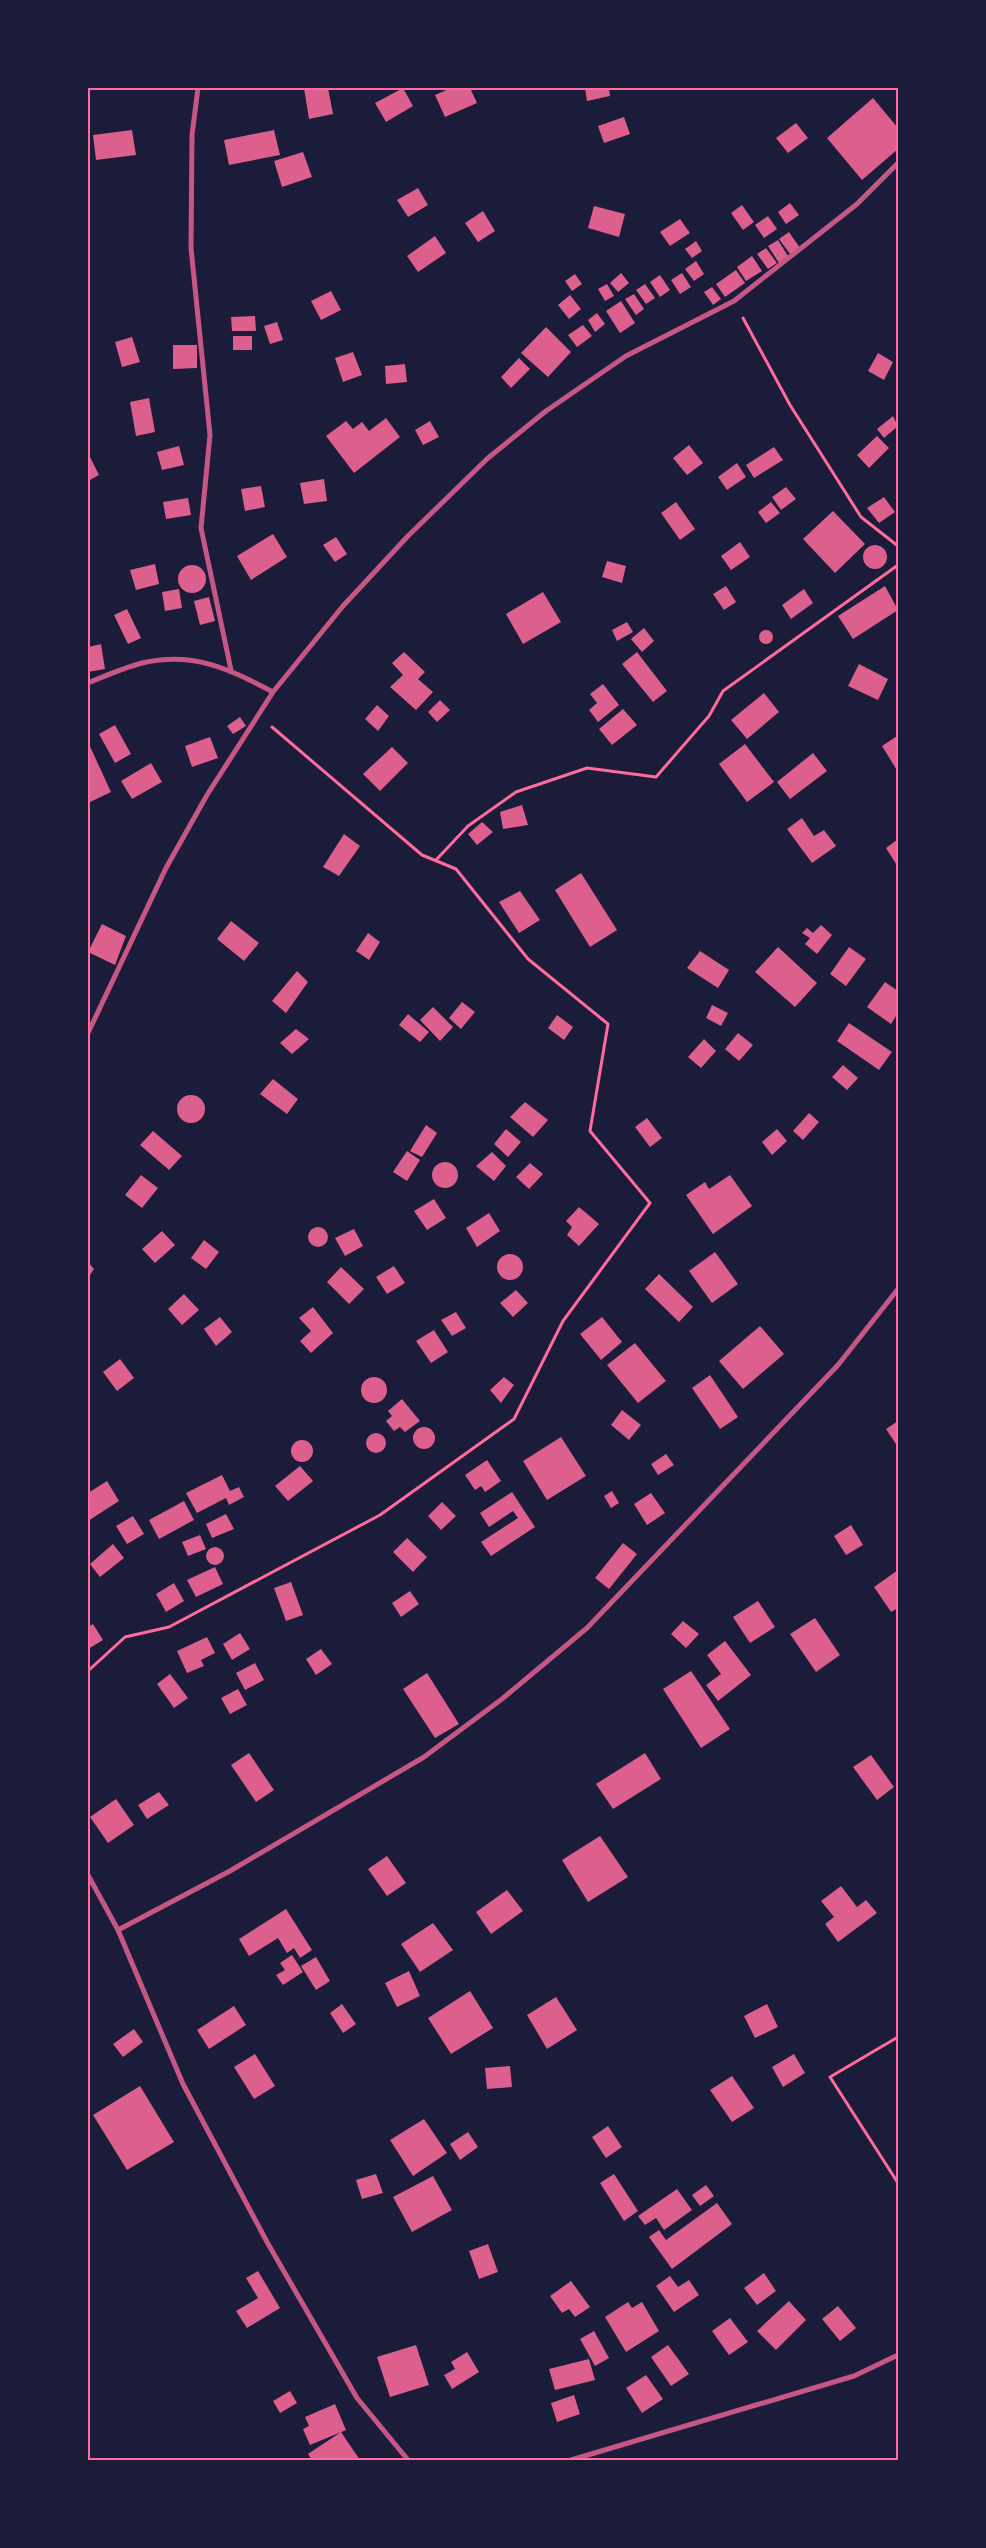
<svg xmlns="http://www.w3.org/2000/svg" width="986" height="2548" font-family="'Playfair Display',serif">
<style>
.building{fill:#dd5f8e}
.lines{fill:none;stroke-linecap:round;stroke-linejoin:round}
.path{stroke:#ff6b9d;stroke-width:3}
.minor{stroke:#c65784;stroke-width:5}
.neatline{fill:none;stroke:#ff6b9d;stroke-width:2}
</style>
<rect width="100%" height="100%" fill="#1b1b3a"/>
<path class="building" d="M304 88H328L333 114 309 119Z
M403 88 413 106 386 122 375 103Z
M451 88H470L477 103 445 117 435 95Z
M585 88H609L610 96 587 101Z
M873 98 898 128V149L862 180 827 138Z
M624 117 630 134 604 143 598 126Z
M796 123 808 138 788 153 776 138Z
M132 130 136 155 96 160 93 135Z
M274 130 280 155 229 165 224 140Z
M303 152 312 177 282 187 274 161Z
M418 188 428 205 408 217 397 200Z
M790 203 799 215 786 224 778 212Z
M742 205 754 222 743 230 731 213Z
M594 206 625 214 619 237 588 228Z
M483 211 495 231 478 242 465 223Z
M768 216 777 229 764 238 755 225Z
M680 219 690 233 670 246 660 232Z
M789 232 800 248 790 254 779 239Z
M435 236 446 253 418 272 407 256Z
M778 240 788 256 779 263 768 246Z
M696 241 702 251 692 258 685 249Z
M766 248 777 263 768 269 757 254Z
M752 256 762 271 746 281 737 267Z
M696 261 704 274 694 281 685 269Z
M736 270 745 283 725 297 716 284Z
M621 273 629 283 618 292 610 283Z
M682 273 691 287 680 294 671 280Z
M575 274 582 284 572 291 565 281Z
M660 275 670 290 660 297 650 282Z
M607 284 614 296 605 301 598 289Z
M645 284 655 298 646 304 636 290Z
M712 287 721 299 713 305 704 292Z
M331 291 341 310 321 320 311 301Z
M634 294 644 309 636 315 625 299Z
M570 295 581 309 569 319 558 305Z
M621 301 635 323 620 333 606 311Z
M597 313 605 324 595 332 588 320Z
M255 316 256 331H232L231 317Z
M277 322 283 340 270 344 264 326Z
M583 325 592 336 577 347 568 335Z
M546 327 571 352 548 377 521 353Z
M233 336H252V350H233Z
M132 337 140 362 122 367 115 342Z
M173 345H197V368L173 369Z
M353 352 362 375 343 382 335 358Z
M878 353 893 362 884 380 868 371Z
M519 358 530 369 511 388 501 377Z
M405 364 407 382 386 384 385 366Z
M149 398 155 432 136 436 130 402Z
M893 416 898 426 884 438 877 429Z
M386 418 400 437 354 473 326 436 346 421 353 429 362 422 369 431Z
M430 421 439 437 423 445 415 430Z
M877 436 889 448 869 468 857 455Z
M689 445 703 463 687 475 673 458Z
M179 446 184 465 162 470 157 452Z
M774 447 783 460 754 478 746 465Z
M88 453 99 475 88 481Z
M737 463 746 477 727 490 718 477Z
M324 479 327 501 304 504 300 483Z
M261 486 265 507 245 511 241 489Z
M786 487 796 499 781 510 772 497Z
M884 497 895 512 879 523 867 508Z
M188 498 191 515 166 519 163 502Z
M676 502 695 529 680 540 661 513Z
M771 502 780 513 766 523 758 512Z
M833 511 865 544 835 573 803 539Z
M273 534 287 557 251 580 237 556Z
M336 537 347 554 335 562 323 545Z
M740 542 750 557 731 570 721 556Z
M863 557a12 12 0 1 1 24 0a12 12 0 1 1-24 0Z
M607 561 626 566 622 583 602 577Z
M155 564 159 584 136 590 130 570Z
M178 579a14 14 0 1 1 28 0a14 14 0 1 1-28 0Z
M726 586 736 602 724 610 713 594Z
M885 586 898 610 853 639 838 616Z
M179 589 182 608 165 611 162 592Z
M804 589 813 603 791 619 782 605Z
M543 592 561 622 523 644 506 614Z
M209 597 215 621 200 625 194 601Z
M127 609 141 638 128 644 114 615Z
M627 622 633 632 617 641 612 630Z
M644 628 654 641 642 652 631 639Z
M759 637a7 7 0 1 1 14 0a7 7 0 1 1-14 0Z
M101 644 105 669 88 672V647Z
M404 652 425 672 418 679 433 692 416 710 390 687 403 675 392 663Z
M637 652 667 691 653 702 622 664Z
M859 664 888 679 878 700 848 686Z
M603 684 619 705 598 722 589 710 597 703 590 694Z
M764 693 779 712 747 739 731 720Z
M440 700 450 710 437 722 428 712Z
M377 705 389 716 378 731 365 719Z
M623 709 637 725 612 745 599 729Z
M240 717 246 726 233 734 227 726Z
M115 725 131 754 115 763 99 734Z
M897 736 898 739V772L882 746Z
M210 737 218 758 192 767 185 746Z
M88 742 111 792 88 803Z
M745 744 774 782 747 802 719 764Z
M392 747 408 763 380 791 363 774Z
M813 753 827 771 790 799 777 782Z
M151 763 162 782 132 799 121 781Z
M522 805 528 825 503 829 500 812Z
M802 818 814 836 824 830 836 846 812 863 787 829Z
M482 822 493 832 477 845 468 834Z
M344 834 360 846 339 876 323 867Z
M898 839V867L886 848Z
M581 873 617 930 590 947 555 890Z
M520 891 540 920 519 933 499 902Z
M231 921 259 943 244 961 217 939Z
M102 924 126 936 115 965 88 952Z
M821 925 832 935 817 954 805 944 810 938 802 933 807 928 813 933Z
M368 933 380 942 369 960 356 951Z
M778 947 817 983 795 1007 755 972Z
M849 947 866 959 846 986 830 974Z
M700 951 729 970 718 988 687 968Z
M297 971 308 982 286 1013 272 1001Z
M885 982 898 991V1013L891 1024 867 1007Z
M462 1002 475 1012 461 1029 449 1018Z
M712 1005 728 1013 721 1026 706 1018Z
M433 1007 453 1027 440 1041 420 1020Z
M408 1014 429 1032 420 1042 399 1025Z
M557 1015 573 1027 564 1040 548 1028Z
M849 1023 892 1052 879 1070 837 1041Z
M296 1029 309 1039 292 1054 280 1043Z
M738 1033 753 1045 739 1061 725 1049Z
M704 1039 716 1051 701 1068 688 1057Z
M843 1065 858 1078 847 1090 832 1077Z
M273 1079 298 1099 287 1114 260 1094Z
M177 1109a14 14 0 1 1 28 0a14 14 0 1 1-28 0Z
M525 1102 548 1120 533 1137 510 1117Z
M809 1113 819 1122 803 1140 793 1131Z
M647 1118 662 1138 650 1147 635 1127Z
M426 1125 437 1133 422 1157 410 1151Z
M506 1129 521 1142 508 1157 494 1144Z
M777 1129 787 1141 772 1155 762 1142Z
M153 1131 182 1156 169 1170 140 1145Z
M407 1151 420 1160 407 1181 393 1172Z
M492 1152 506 1166 494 1181 476 1166Z
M432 1175a13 13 0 1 1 26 0a13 13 0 1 1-26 0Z
M530 1163 543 1174 529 1189 516 1177Z
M141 1175 158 1188 142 1208 125 1195Z
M730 1175 752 1206 713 1234 686 1195 705 1182 709 1189Z
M434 1199 446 1218 427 1230 414 1211Z
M579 1207 599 1224 579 1246 567 1235 572 1227 566 1221Z
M489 1213 500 1231 477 1247 466 1228Z
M308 1237a10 10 0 1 1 20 0a10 10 0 1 1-20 0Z
M354 1229 363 1246 345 1256 335 1238Z
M162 1231 175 1245 155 1263 142 1249Z
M204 1240 219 1252 206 1269 191 1258Z
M715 1252 738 1284 712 1303 689 1271Z
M497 1267a13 13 0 1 1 26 0a13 13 0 1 1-26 0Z
M88 1262 94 1269 88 1278Z
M394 1266 405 1283 387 1294 376 1277Z
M341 1267 364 1289 349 1304 327 1282Z
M659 1274 693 1307 679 1322 645 1289Z
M516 1290 528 1303 513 1317 500 1303Z
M184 1294 199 1310 182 1325 168 1309Z
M313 1307 333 1333 311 1353 300 1341 311 1331 299 1318Z
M456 1312 466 1328 452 1336 441 1320Z
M220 1317 232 1332 216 1346 204 1329Z
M602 1317 622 1342 601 1360 580 1334Z
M760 1326 784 1354 743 1389 719 1361Z
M434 1330 448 1352 431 1363 416 1341Z
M635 1343 666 1381 638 1403 607 1365Z
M120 1359 134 1378 117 1391 103 1372Z
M710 1375 738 1417 720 1429 692 1388Z
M361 1390a13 13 0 1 1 26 0a13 13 0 1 1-26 0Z
M504 1377 514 1385 501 1403 490 1390Z
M402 1399 420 1421 405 1432 400 1427 394 1431 386 1421 392 1416 388 1411Z
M622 1410 641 1425 629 1440 611 1425Z
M898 1421V1447L886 1429Z
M413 1438a11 11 0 1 1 22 0a11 11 0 1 1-22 0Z
M366 1443a10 10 0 1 1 20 0a10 10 0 1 1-20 0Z
M561 1437 586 1476 547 1500 523 1461Z
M291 1451a11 11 0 1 1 22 0a11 11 0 1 1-22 0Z
M666 1454 674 1465 658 1475 651 1464Z
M487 1460 501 1481 485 1492 481 1486 475 1490 465 1475Z
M300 1466 313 1481 288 1501 275 1486Z
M222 1475 230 1491 239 1487 244 1497 229 1505 226 1498 197 1513 186 1493Z
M107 1481 119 1501 88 1521V1493Z
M612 1491 619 1503 611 1508 604 1496Z
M512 1492 535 1527 491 1556 481 1542 518 1518 513 1511 489 1527 480 1513Z
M651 1493 665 1513 647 1525 634 1504Z
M184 1501 194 1520 159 1539 149 1520Z
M442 1502 456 1516 441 1530 428 1516Z
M226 1514 234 1529 212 1538 206 1524Z
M133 1516 144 1534 127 1544 116 1526Z
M851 1525 863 1545 846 1555 834 1536Z
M200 1535 206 1549 188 1556 182 1542Z
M407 1538 427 1557 413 1572 393 1552Z
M623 1543 637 1554 609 1589 595 1578Z
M113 1544 124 1558 100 1577 90 1564Z
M206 1556a9 9 0 1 1 18 0a9 9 0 1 1-18 0Z
M215 1567 223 1584 196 1597 187 1580Z
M898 1570V1608L891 1612 874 1587Z
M291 1582 303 1615 286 1621 274 1588Z
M174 1583 184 1601 166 1612 156 1594Z
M410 1591 419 1604 401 1617 392 1603Z
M758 1601 775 1627 750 1643 733 1617Z
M815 1618 840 1655 816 1672 790 1634Z
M683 1621 699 1634 686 1648 671 1634Z
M93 1624 103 1640 88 1649V1627Z
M240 1633 250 1649 232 1660 223 1644Z
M207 1637 215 1653 201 1660 204 1666 187 1673 177 1651Z
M725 1641 751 1675 718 1701 706 1685 721 1674 707 1655Z
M321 1649 332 1664 316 1675 306 1659Z
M255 1663 264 1680 245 1690 236 1673Z
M691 1671 730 1729 701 1748 663 1689Z
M427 1673 459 1724 435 1738 403 1689Z
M170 1674 188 1698 174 1708 157 1684Z
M238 1689 247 1705 230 1714 221 1698Z
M249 1753 274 1790 256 1802 231 1765Z
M645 1753 661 1779 613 1809 596 1784Z
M871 1755 894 1787 877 1800 853 1767Z
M159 1792 169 1805 147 1819 138 1805Z
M116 1799 134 1825 108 1843 90 1817Z
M600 1836 628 1877 588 1902 562 1860Z
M387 1856 406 1883 387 1896 368 1869Z
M841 1886 857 1907 866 1900 877 1913 838 1942 825 1924 834 1917 821 1901Z
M507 1890 523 1911 491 1934 476 1912Z
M286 1909 312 1950 300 1958 294 1948 287 1953 278 1938 249 1956 239 1939Z
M433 1923 453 1950 420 1972 401 1944Z
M292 1955 303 1972 283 1985 276 1975 285 1970 280 1963Z
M316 1957 330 1981 316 1990 301 1966Z
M409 1971 420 1996 397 2007 385 1983Z
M470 1991 493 2028 451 2054 428 2018Z
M556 1997 577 2030 547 2049 527 2015Z
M342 2004 356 2024 343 2033 330 2013Z
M767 2004 778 2027 755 2038 744 2016Z
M234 2006 246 2025 209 2049 197 2030Z
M134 2029 143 2042 123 2057 113 2044Z
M255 2054 275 2086 254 2099 234 2067Z
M794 2054 805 2073 783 2087 772 2067Z
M510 2066 512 2087 487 2089 485 2068Z
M732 2076 754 2108 732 2122 710 2090Z
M140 2086 174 2142 127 2170 93 2115Z
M424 2119 447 2153 413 2176 390 2140Z
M608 2126 622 2147 606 2158 592 2137Z
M468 2132 478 2147 460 2160 450 2144Z
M376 2174 383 2193 362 2199 356 2180Z
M614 2174 638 2211 624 2221 600 2183Z
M433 2176 452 2210 412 2232 393 2197Z
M706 2185 714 2196 700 2206 692 2195Z
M677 2189 692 2210 664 2230 656 2218 645 2225 638 2216Z
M717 2203 732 2224 672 2269 649 2237 659 2230 666 2240Z
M488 2244 498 2272 479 2279 469 2251Z
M258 2271 280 2308 247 2328 236 2311 258 2298 246 2278Z
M764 2273 776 2291 757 2305 744 2288Z
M670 2276 678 2287 689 2280 699 2295 674 2312 656 2286Z
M571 2281 590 2307 575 2317 569 2309 562 2313 550 2296Z
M789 2301 806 2320 776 2350 757 2331Z
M628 2302 632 2308 642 2302 659 2331 626 2352 605 2317Z
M838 2306 856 2328 840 2341 822 2319Z
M730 2318 748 2342 729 2355 712 2331Z
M594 2331 609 2358 595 2366 580 2339Z
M416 2345 429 2385 390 2397 377 2357Z
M668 2345 689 2374 671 2386 651 2357Z
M467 2352 479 2372 452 2389 444 2375 455 2369 451 2362Z
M589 2359 595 2380 555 2390 549 2369Z
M646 2375 663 2399 642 2413 626 2388Z
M290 2391 297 2403 280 2413 273 2401Z
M574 2395 580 2414 557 2422 551 2403Z
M335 2404 346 2430 310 2445 303 2429 309 2426 305 2417Z
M341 2432 360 2460H312L308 2454Z"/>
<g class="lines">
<path class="path" d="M743 318 790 405 861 517 898 546
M436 860 468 826 516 792 587 768 656 777 709 716 723 691 898 565
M88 1671 125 1637 169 1627 380 1515 514 1419 563 1321 650 1203 590 1131 608 1024 528 959 456 869 422 855 272 727
M898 2037 830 2077 898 2183"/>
<path class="minor" d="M198 88 192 135 191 248 210 435 201 528 231 670
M88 683C105 676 123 668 142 663 193 651 229 669 273 692
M88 1033 166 868 207 795 273 692 343 606 408 536 488 458 546 411 626 356 734 301 857 204 898 163
M88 1875 118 1930 183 2084 267 2242 357 2398 408 2460
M118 1930 230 1871 424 1757 502 1699 587 1628 838 1365 898 1289
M571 2460 854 2376 898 2355"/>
</g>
<rect width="986" height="2548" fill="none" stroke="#1b1b3a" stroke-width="178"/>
<rect x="89" y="89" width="808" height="2370" class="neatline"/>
</svg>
